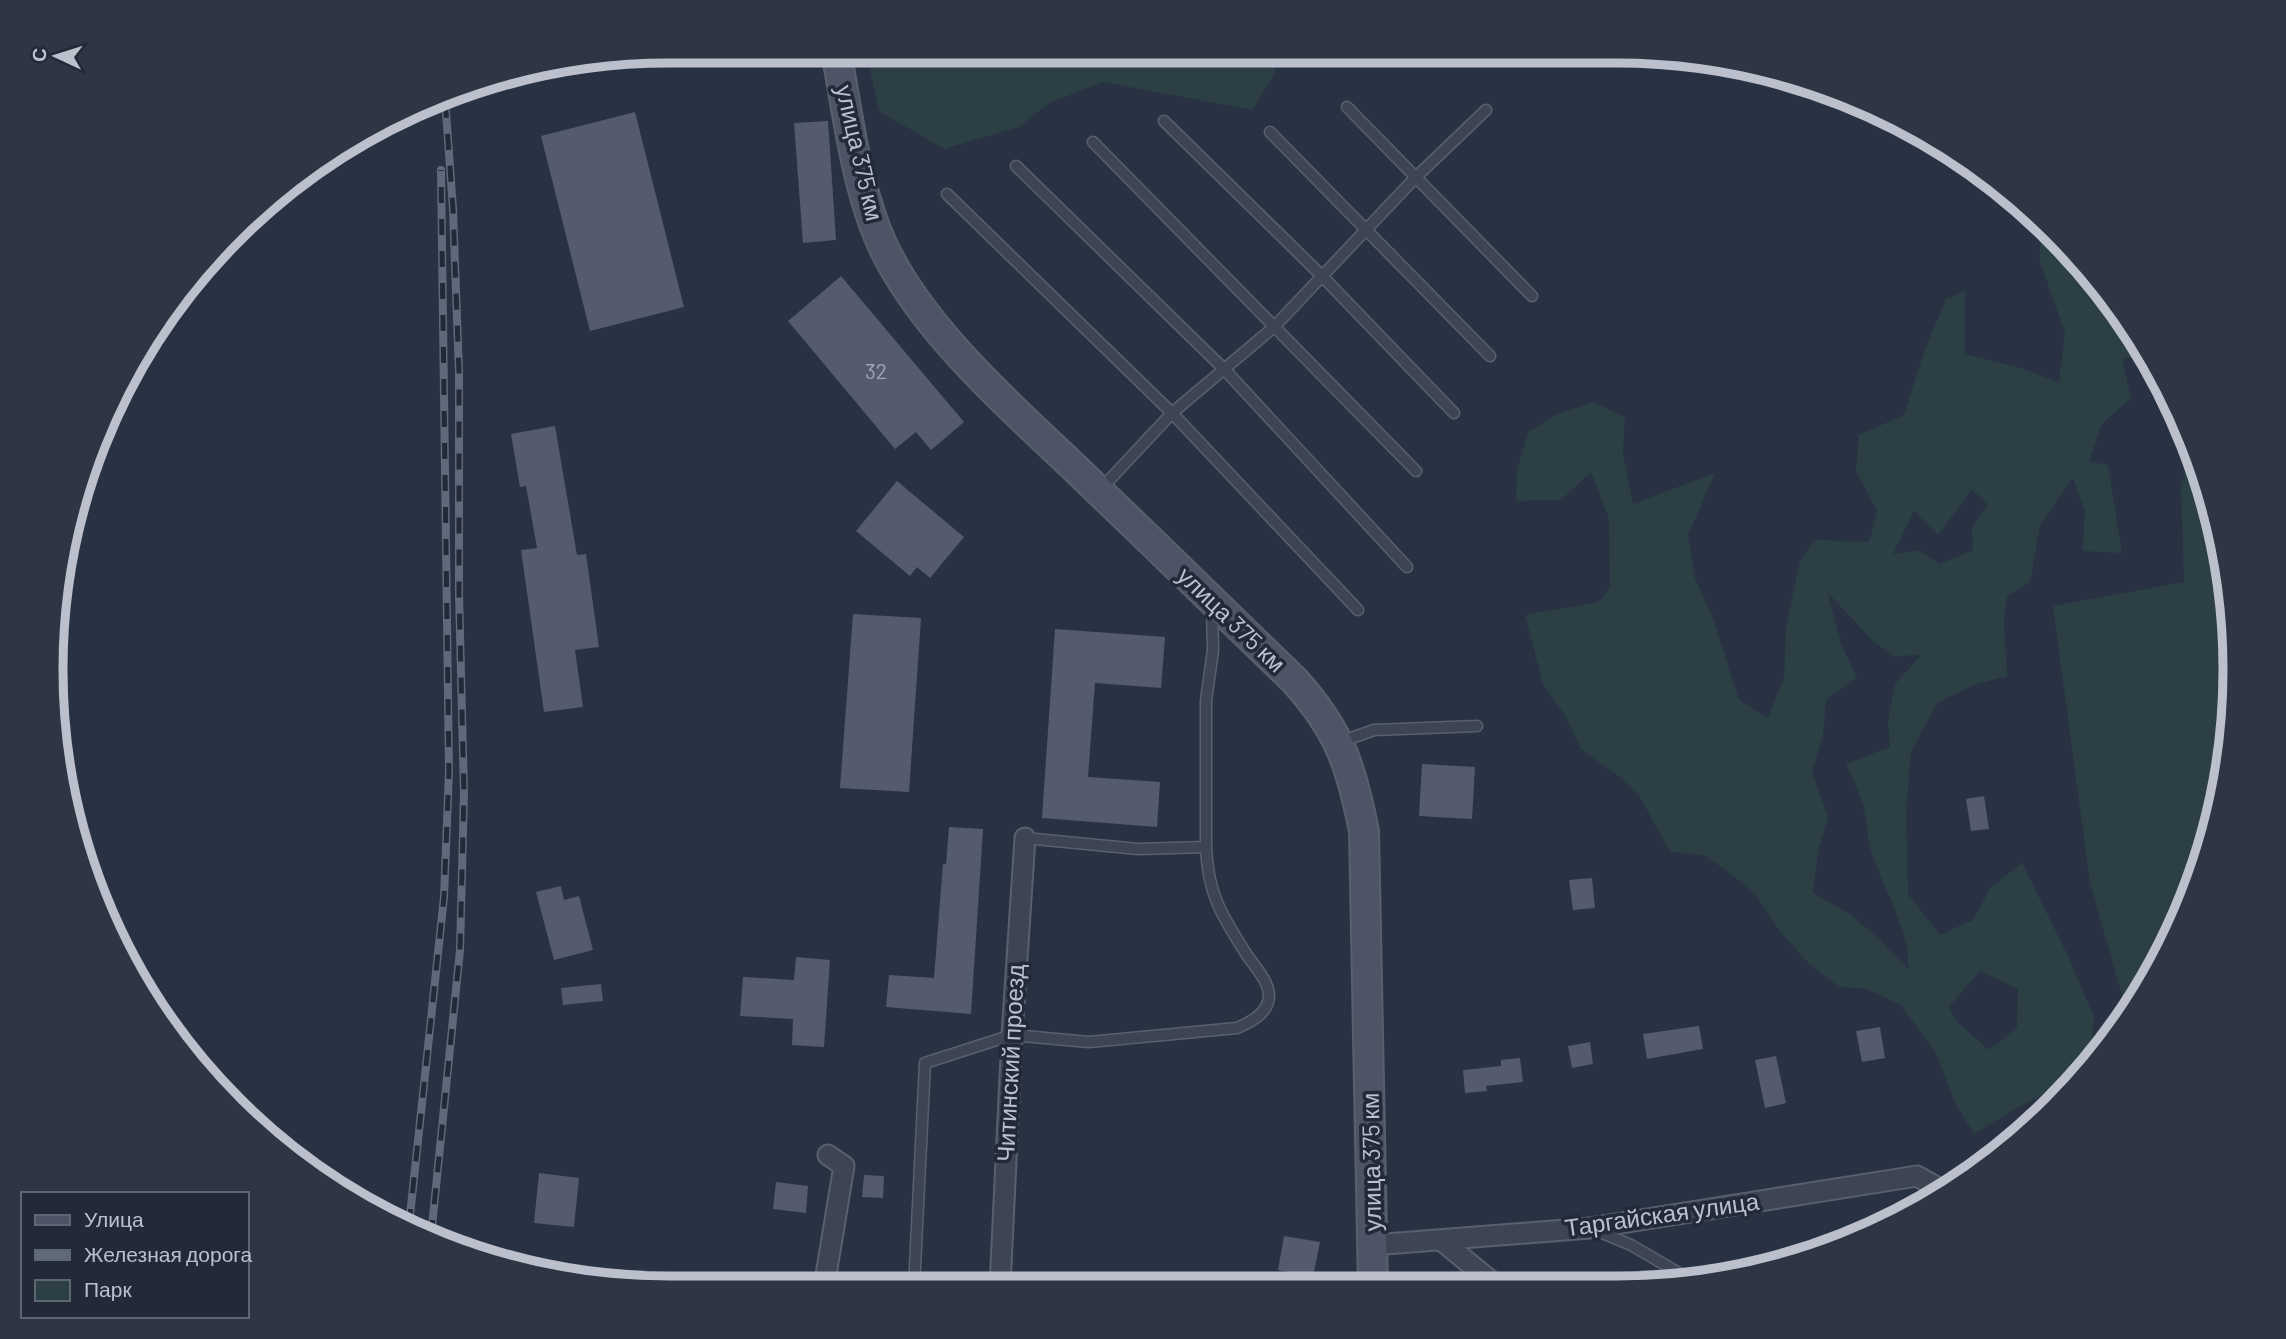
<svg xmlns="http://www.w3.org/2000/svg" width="2286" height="1339" font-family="Barlow,sans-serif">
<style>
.green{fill:#2b3f44;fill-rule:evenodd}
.building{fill:#535b6d}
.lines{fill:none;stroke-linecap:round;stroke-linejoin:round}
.lane-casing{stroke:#59606d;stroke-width:13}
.street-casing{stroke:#59606d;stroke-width:23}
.secondary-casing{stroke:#59606d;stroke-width:32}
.lane{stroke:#3e4552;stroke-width:10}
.street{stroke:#3e4552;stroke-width:19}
.secondary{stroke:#4c5465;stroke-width:28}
.rail-casing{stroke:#606979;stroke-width:8}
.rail{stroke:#222a38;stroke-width:5;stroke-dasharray:16;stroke-linecap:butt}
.labels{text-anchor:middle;stroke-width:7;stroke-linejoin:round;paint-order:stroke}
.number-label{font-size:21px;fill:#a1a7b4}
.street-label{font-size:24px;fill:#bbc0cc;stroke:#222a38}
.rim{fill:none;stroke:#bbc0cc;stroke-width:9}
</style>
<rect width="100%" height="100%" fill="#293243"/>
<path class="green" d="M866 51 1277 52 1275 72 1252 110 1103 82 1049 103 1019 127 944 149 879 111Z
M2039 220 2054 232 2131 325 2146 355 2122 359 2131 398 2102 424 2089 461 2108 465 2122 553 2082 551 2085 512 2073 478 2040 525 2030 582 2007 597 2004 620 2007 676 1974 685 1937 703 1911 752 1906 812 1908 894 1940 935 1973 920 1991 887 2022 863 2068 956 2094 1017 2091 1061 2065 1084 2020 1106 1974 1134 1955 1103 1936 1053 1901 1005 1864 988 1839 987 1805 960 1779 930 1755 894 1735 877 1704 855 1670 852 1640 797 1620 777 1581 749 1566 717 1543 684 1525 615 1598 602 1610 588 1609 519 1591 472 1561 500 1516 501 1517 470 1528 432 1557 414 1594 402 1625 417 1623 453 1633 504 1715 473 1688 535 1695 579 1712 615 1739 700 1768 718 1784 678 1786 627 1800 561 1814 540 1869 542 1877 511 1856 471 1859 435 1904 415 1924 352 1946 299 1965 290V354L2021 368 2059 383 2065 333 2040 262ZM1972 489 1988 505 1972 527 1973 550 1940 564 1918 550 1893 554 1914 511 1938 535ZM1827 592 1872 640 1894 657 1922 654 1895 684 1888 721 1890 747 1846 764C1852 778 1859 791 1863 805 1867 818 1866 833 1870 847 1882 888 1909 926 1909 970L1881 941 1850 914 1813 893 1818 851 1828 817 1812 772 1823 735 1826 700 1857 678 1842 646ZM1980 971 2018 989 2017 1028 1989 1050 1956 1021 1949 1007Z
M2193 447 2223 548 2235 669 2223 790 2188 906 2128 1016 2090 883 2053 606 2184 582 2181 485Z"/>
<path class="building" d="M635 112 684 307 590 331 541 136Z
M828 121 836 240 803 243 794 123Z
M841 276 964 422 931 450 916 432 895 449 788 321Z
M555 426 577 555 586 554 599 647 575 650 583 707 544 712 521 550 537 548 526 486 520 487 511 434Z
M897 481 964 537 930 578 917 567 910 576 856 531Z
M853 614 921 618 909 792 840 788Z
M1055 629 1165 637 1161 688 1095 683 1088 777 1160 782 1157 827 1042 818Z
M1422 764 1475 767 1472 819 1419 816Z
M1984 796 1989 829 1971 831 1966 799Z
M949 827 983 829 971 1014 886 1007 889 975 934 978 943 864H946Z
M1592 878 1595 908 1573 910 1569 880Z
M561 886 564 900 579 896 593 950 554 960 536 892Z
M796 957 830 960 824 1047 792 1045 793 1019 740 1016 743 977 794 980Z
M601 984 603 1001 563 1005 561 988Z
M1699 1026 1703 1049 1647 1059 1643 1034Z
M1880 1027 1885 1058 1862 1062 1856 1031Z
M1590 1042 1593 1064 1572 1068 1568 1046Z
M1776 1056 1786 1103 1765 1108 1755 1060Z
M1520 1058 1523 1082 1486 1086 1487 1091 1465 1093 1463 1070 1501 1066V1060Z
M539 1173 579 1178 574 1227 534 1223Z
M864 1175 884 1176 883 1198 862 1197Z
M776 1182 808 1186 806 1213 773 1209Z
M1284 1236 1320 1242 1313 1277 1278 1270Z
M763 1272 809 1277V1287H762Z"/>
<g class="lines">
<g class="lane-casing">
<path id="lane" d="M1347 107 1532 296
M1164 121 1321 275 1454 413
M1270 132 1490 356
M1093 142 1416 471
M1016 166 1225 370 1407 567
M947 194 1172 413 1358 610
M1100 490 1172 413 1274 327 1415 178 1486 110
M1340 742 1374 730 1477 726
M1025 838 1138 849 1206 847V701L1213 650 1212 606
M1595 1230 1631 1245 1691 1280
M914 1287 925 1063 1012 1035 1089 1042 1237 1028C1251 1022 1269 1013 1269 995 1268 979 1253 965 1245 952 1221 914 1208 894 1206 847"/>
</g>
<g class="street-casing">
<path id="street" d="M1441 1240 1498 1287
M1373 1245 1590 1228 1917 1176 1944 1191
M824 1287 844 1166 828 1155
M1000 1287 1012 1035 1025 838"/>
</g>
<g class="secondary-casing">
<path id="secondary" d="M836 51C847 109 854 171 875 227 909 319 1008 404 1077 470 1150 540 1222 610 1295 681 1340 731 1351 766 1364 831L1373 1287"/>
</g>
<use href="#lane" class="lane"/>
<use href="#street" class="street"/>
<use href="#secondary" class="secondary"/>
<g class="rail-casing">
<path id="rail" d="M409 1225 444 897 449 771 441 170
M431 1236 460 950 464 793 459 593V373L453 209 445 98"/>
</g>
<use href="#rail" class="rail"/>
</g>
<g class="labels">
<g class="number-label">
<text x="876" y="379">32</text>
</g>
<g class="street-label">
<text transform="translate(859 153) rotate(77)" y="8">улица 375 км</text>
<text transform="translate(1231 620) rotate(44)" y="8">улица 375 км</text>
<text transform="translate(1011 1063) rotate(-87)" y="8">Читинский проезд</text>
<text transform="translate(1372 1162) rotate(-91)" y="8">улица 375 км</text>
<text transform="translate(1662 1215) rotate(-8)" y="8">Таргайская улица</text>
</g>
</g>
<path d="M0 0H2286V1339H0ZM669 63H1617A606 606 0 0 1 2223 669V670A606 606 0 0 1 1617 1276H669A606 606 0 0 1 63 670V669A606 606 0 0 1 669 63Z" fill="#2e3644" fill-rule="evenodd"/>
<path class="rim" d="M669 63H1617A606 606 0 0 1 2223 669V670A606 606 0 0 1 1617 1276H669A606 606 0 0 1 63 670V669A606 606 0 0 1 669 63Z"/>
<rect x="21" y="1192" width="228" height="126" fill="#222a38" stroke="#5f6673" stroke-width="2"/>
<rect x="35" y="1215" width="35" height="10" fill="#4c5465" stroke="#5f6673" stroke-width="2"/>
<text x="84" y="1227" font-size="21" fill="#bbc0cc">Улица</text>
<rect x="35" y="1250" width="35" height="10" fill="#606979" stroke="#5f6673" stroke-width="2"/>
<text x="84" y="1262" font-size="21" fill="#bbc0cc">Железная дорога</text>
<rect x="35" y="1280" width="35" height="21" fill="#2b3f44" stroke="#5f6673" stroke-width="2"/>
<text x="84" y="1297" font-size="21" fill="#bbc0cc">Парк</text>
<g transform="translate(56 56) rotate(274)" stroke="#222a38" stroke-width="5" paint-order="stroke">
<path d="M0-5L12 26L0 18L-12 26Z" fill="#bbc0cc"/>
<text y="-10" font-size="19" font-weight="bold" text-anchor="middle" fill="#bbc0cc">С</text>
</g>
</svg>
